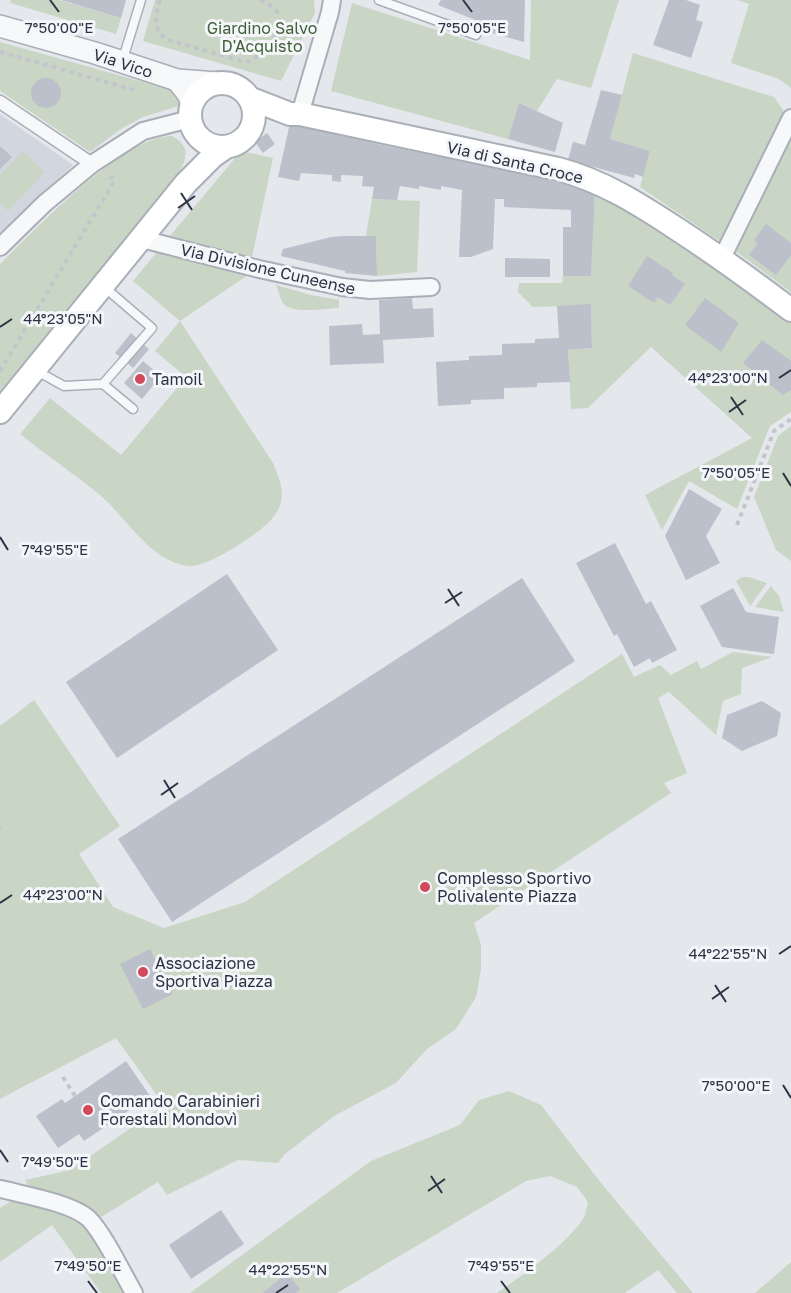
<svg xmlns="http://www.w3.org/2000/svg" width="791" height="1293" font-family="'Golos Text',sans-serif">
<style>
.built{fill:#d2d6de}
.green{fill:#c9d6c5}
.building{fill:#bbc0ca}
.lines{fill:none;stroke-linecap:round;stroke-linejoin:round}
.service-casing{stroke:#a9aeb7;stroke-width:11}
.pedestrian-casing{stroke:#a9aeb7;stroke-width:15}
.minor-casing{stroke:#a9aeb7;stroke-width:20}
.tertiary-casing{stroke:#a9aeb7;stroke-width:24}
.secondary-casing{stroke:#a9aeb7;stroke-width:26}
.path{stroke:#c2c5cb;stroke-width:4;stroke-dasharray:4.5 4.5;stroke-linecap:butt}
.service{stroke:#f7f8fa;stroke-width:8}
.pedestrian{stroke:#f7f8fa;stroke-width:12}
.minor{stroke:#f7f8fa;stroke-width:16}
.tertiary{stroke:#f7f8fa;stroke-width:21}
.secondary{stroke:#fff;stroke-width:22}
.ticks{fill:none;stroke:#2b3445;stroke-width:2}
.poi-dot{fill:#d1495b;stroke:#f4f6f9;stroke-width:2}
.labels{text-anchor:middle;stroke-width:6;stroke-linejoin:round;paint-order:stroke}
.park-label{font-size:16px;fill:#3f6138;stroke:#f4f6f9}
.street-label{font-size:16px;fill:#2b3445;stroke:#f4f6f9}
.poi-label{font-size:16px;fill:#2b3445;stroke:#f4f6f9;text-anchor:start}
.ticks-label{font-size:15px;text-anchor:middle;fill:#2b3445;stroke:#f4f6f9;stroke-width:6;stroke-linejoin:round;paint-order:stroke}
</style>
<rect width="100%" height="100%" fill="#e4e7ec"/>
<path class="built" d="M0 114 73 165 0 233Z"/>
<path class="green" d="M11 0H59L121 18 116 34 10 3Z
M155 0H314L315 13 281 81 143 41Z
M531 0H619L591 88 557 79 537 111 519 103 508 139 331 91 352 3 530 60Z
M737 0H791V88L779 79 731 63 749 4Z
M0 42 186 94 182 105 143 117 121 129 90 152 0 91Z
M633 53 774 97 785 113 722 243 640 187 650 151 610 139Z
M172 136C195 148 184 164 174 181L0 394V264C35 230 123 136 172 136Z
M791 140V292L734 250Z
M23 151 45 172 8 211 0 203V175Z
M241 151 273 158 252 257 170 236Z
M595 194 637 217 729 275 791 323V412L770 426 737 509 689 481 662 530 645 495 752 438 651 347 588 408 571 409 568 350 592 348 591 305 533 307 518 292 519 283H562L563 276H591Z
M372 199 420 201 417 272 377 276 376 237 366 236Z
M157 252 248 275 180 321 273 463C286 493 287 508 260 530 246 541 204 569 187 566 149 560 127 518 100 495 74 474 46 455 20 434L50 398 121 455 186 377 155 351 180 321 133 281Z
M276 285 311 295 339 300V308C326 308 291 315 283 303 280 298 278 290 276 285Z
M791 426V561L776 550 754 497 778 436Z
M742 577H749L767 583 750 606 736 581Z
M771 586 779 596 784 612 755 607Z
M733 652 772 657 742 668 741 694 723 701 716 735 669 692 658 698 687 773 664 783 671 793 474 923 481 945V969L476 997 456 1029 427 1049 396 1083 334 1116 285 1154 278 1163 238 1160 167 1195 158 1182 98 1219 30 1189 25 1180 70 1170 164 1105 116 1038 0 1099V726L34 700 120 826 79 854 113 907 164 928 245 902 622 654 634 677 660 665 671 675 697 661 701 669Z
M509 1091 541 1105 601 1183 693 1293H677L658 1270 625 1293H497C520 1277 573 1240 585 1215 586 1211 587 1206 588 1202L577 1187 550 1176 526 1181 337 1293H190L371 1161 460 1125 479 1100Z
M14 1199C31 1204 52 1207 68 1214 94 1226 112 1269 126 1293H101L52 1225 0 1262V1208Z
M791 1262V1293H755Z"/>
<path class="building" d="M61 0H126L121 18Z
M441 0H525L524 42 488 32 490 26 438 5Z
M669 0H686L700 5 696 20 703 22 691 58 653 45Z
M31 93a15 15 0 1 1 30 0a15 15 0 1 1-30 0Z
M601 90 622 95 610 139 650 151 643 177 635 174 634 178 568 160 573 142 585 145Z
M519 103 563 123 555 152 508 139Z
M290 123 382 145 506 170 584 189 595 194 591 276H563V227H571V210L504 207V199H495L493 249 471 257H459L462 190 441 186V190L419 186V189L400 186 397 200 372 199 374 187 362 186 363 176 341 175V182L332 181V175L301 173 299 181 278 177Z
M267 133 275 144 263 153 255 142Z
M0 146 12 157 0 169Z
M766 224 791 243V255L776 275 749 255 758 243 754 240Z
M345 236H376L377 276 345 273V271L281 256 283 249 331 237Z
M647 256 673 273 672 275 685 284 670 305 658 297 654 303 628 286Z
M505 258 550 259V277H505Z
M412 298 413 309 433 308 434 337 383 340 384 363 330 365 329 326 362 324 363 335 380 334 379 300Z
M705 298 739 323 721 352 685 325Z
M591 304 592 348 568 350 570 382 537 383V387L504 388V399L471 400V404L438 406 436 362 469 360V356L502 355V344L535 343V339L559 338 557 306Z
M131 333 149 349 133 368 115 353Z
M762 340 791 361V390L783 395 743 363Z
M143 361 161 376 142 399 124 383Z
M689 489 722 509 706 536 720 563 686 580 665 536Z
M615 543 646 604 651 601 677 650 652 663 650 658 634 667 617 634 614 636 576 563Z
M227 574 278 650 117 758 66 682Z
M522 578 575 661 172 922 118 839Z
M733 588 746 612 779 617 774 654 722 647 700 606Z
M762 701 781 713 777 736 742 751 722 738 727 715Z
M150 949 173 994 143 1009 120 964Z
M126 1061 150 1096 84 1141 79 1134 58 1148 36 1116 62 1099 65 1103Z
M221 1210 244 1244 191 1279 169 1245Z
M287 1273 300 1289 296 1293H263Z"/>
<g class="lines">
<g class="service-casing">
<path id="service" d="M379 0 476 35
M122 62 141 0
M35 370 64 386 103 384 152 328 103 286
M103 384 133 409"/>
</g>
<g class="pedestrian-casing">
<path id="pedestrian" d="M0 102 92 164"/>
</g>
<g class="minor-casing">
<path id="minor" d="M300 114 330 12 332 0
M142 239 259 269 342 287 370 290 431 287
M0 247 45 203 92 164 143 131 190 119
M722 258 791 118
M1 1189C24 1195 71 1203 88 1218 103 1232 123 1274 134 1293"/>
</g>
<g class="tertiary-casing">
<path id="tertiary" d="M0 26 95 53 177 80 217 83
M177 80 188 94 192 104"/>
</g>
<g class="secondary-casing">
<path id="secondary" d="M190 115a32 32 0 1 1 64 0a32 32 0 1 1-64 0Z
M249 98 290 114H300L558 169C603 181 639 204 677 229 717 255 754 282 791 310
M0 412 186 183 213 156 226 147"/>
</g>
<path class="path" d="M160 0C156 16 151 29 168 40L245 62C263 58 283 35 278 14 276 7 266 3 260 0
M0 52 138 91
M0 371 115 180 107 175
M737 525 774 431 791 419
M0 829 1 828
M63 1077 75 1096"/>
<use href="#service" class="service"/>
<use href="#pedestrian" class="pedestrian"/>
<use href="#minor" class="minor"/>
<use href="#tertiary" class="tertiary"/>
<use href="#secondary" class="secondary"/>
</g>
<path class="ticks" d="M50 0 59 12M463 0 472 12M181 193 192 210M178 208 195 196M0 327 12 319M779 378 791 370M731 397 743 415M729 412 746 400M783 473 791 486M0 537 8 550M448 589 459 606M445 603 462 592M164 780 175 798M161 795 178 783M0 903 12 895M779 954 791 946M715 985 726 1002M712 999 729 987M783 1085 791 1098M0 1150 8 1162M431 1176 442 1193M428 1191 445 1179M88 1281 97 1293M501 1281 510 1293M276 1293 288 1285"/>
<g class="poi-dot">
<circle cx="140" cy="379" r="6"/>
<circle cx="425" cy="887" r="6"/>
<circle cx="143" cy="972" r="6"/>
<circle cx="88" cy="1110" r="6"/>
</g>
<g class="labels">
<g class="park-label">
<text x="262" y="34">Giardino Salvo<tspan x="262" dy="18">D'Acquisto</tspan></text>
</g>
<g class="street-label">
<text transform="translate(123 63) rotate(18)" y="6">Via Vico</text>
<text transform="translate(515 162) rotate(13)" y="6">Via di Santa Croce</text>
<text transform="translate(268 269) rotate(13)" y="6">Via Divisione Cuneense</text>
</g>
<g class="poi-label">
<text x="152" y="385">Tamoil</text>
<text x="437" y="884">Complesso Sportivo<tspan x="437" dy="18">Polivalente Piazza</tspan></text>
<text x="155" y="969">Associazione<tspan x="155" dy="18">Sportiva Piazza</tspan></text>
<text x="100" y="1107">Comando Carabinieri<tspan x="100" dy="18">Forestali Mondovì</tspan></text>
</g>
</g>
<g class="ticks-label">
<text x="59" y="33">7°50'00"E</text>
<text x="472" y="33">7°50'05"E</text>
<text x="63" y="324">44°23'05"N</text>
<text x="728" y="383">44°23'00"N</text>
<text x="736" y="478">7°50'05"E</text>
<text x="55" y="555">7°49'55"E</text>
<text x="63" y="900">44°23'00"N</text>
<text x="728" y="959">44°22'55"N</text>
<text x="736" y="1091">7°50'00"E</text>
<text x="55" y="1167">7°49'50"E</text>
<text x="88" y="1271">7°49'50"E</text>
<text x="501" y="1271">7°49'55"E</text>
<text x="288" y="1275">44°22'55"N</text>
</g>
</svg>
